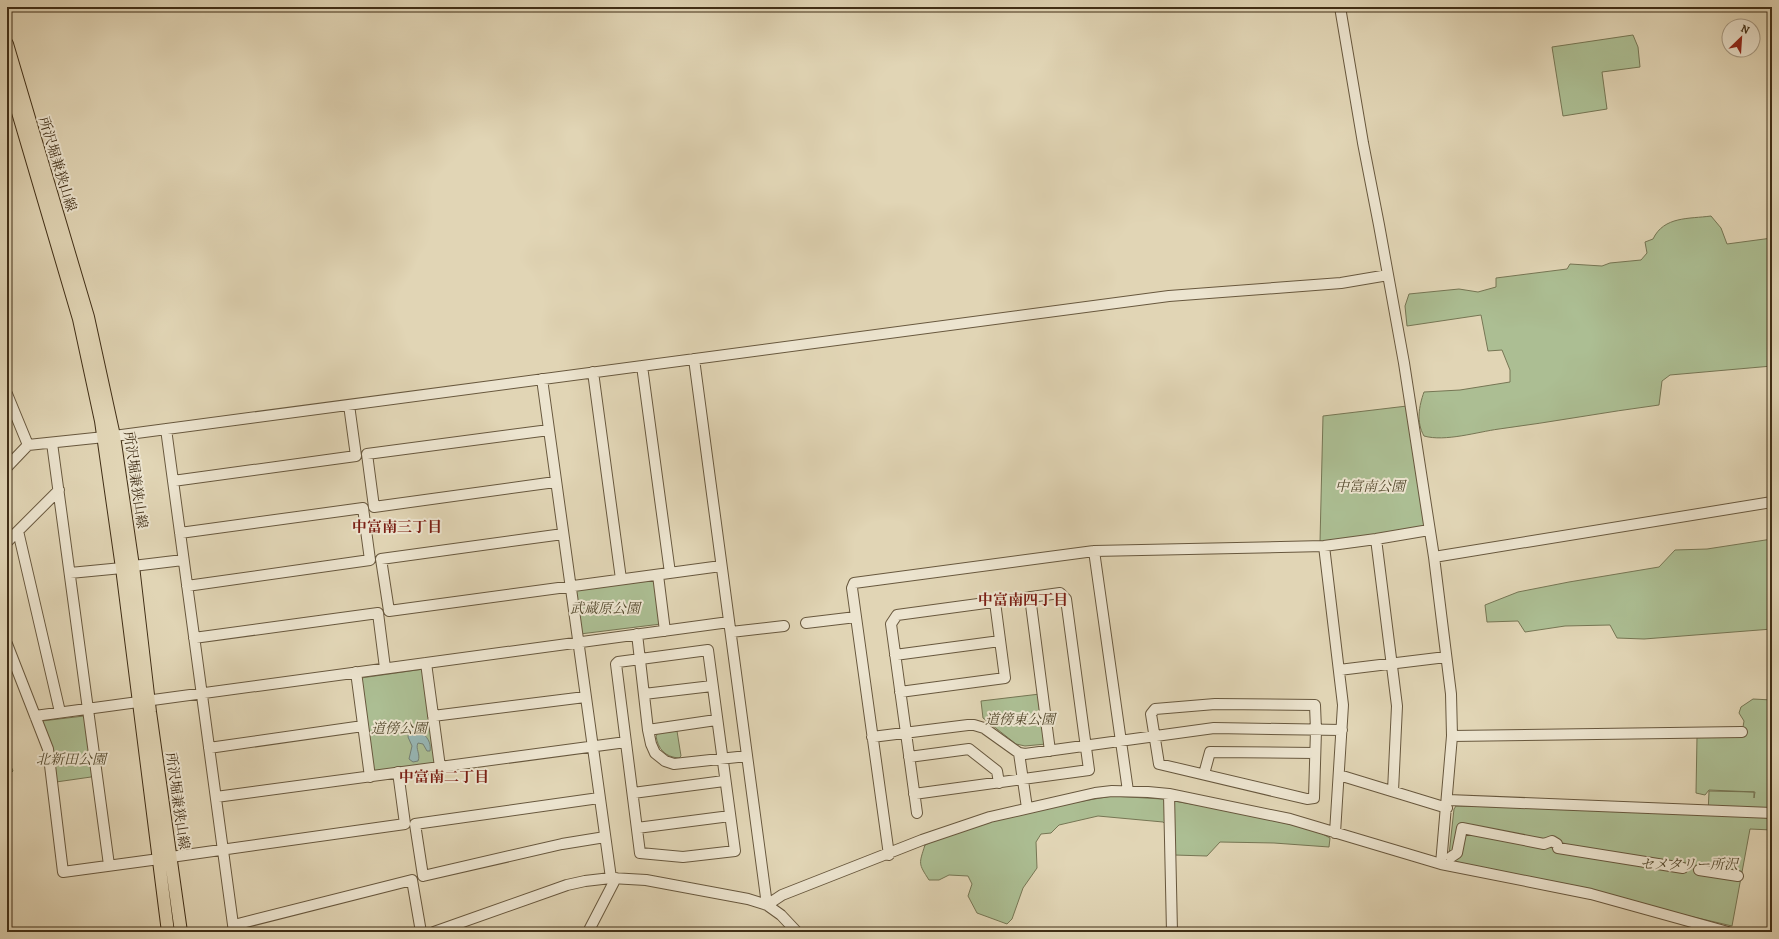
<svg xmlns="http://www.w3.org/2000/svg" width="1779" height="939" font-family="Alegreya,'Noto Serif JP',serif">
<style>
.green{fill:#acbe93;stroke:#767654}
.water{fill:#97b7b6;stroke:#748076}
.lines{fill:none;stroke-linecap:round;stroke-linejoin:round}
.minor-casing{stroke:#68583e;stroke-width:12}
.major-casing{stroke:#402e16;stroke-width:14}
.minor{stroke:#ece4cf;stroke-width:10}
.major{stroke:#e1d5b5;stroke-width:12}
.labels{text-anchor:middle;stroke-width:4;stroke-linejoin:round;paint-order:stroke}
.street-label{font-size:14px;fill:#402e16;stroke:#ece4cf}
.park-label{font-size:14px;font-style:italic;fill:#564b2f;stroke:#ece4cf}
.neighbourhood-label{font-size:15px;font-weight:bold;fill:#7a1f14;stroke:#ece4cf}
</style>
<rect width="100%" height="100%" fill="#e1d5b5"/>
<filter id="stains"><feTurbulence type="fractalNoise" baseFrequency=".005" numOctaves="4"/><feColorMatrix values="0 0 0 0 .2 0 0 0 0 .09 0 0 0 0 .02 0 0 0 .5 -.17"/></filter>
<radialGradient id="worn" r=".72"><stop offset=".6" stop-color="#630" stop-opacity="0"/><stop offset="1" stop-color="#630" stop-opacity=".3"/></radialGradient>
<path class="green" d="M1633 35 1638 47 1640 67 1602 72 1607 109 1563 116 1552 47Z
M1711 216 1721 228 1727 244 1772 238V366L1670 375 1662 381 1659 405C1605 412 1553 422 1499 429 1477 432 1445 442 1424 436 1416 422 1419 406 1424 392L1460 390 1510 382V370L1502 350 1488 351 1481 315 1407 326 1405 306 1409 294 1459 289 1478 292 1496 287V278L1567 269 1570 264 1602 266 1610 263 1641 260 1647 253 1645 242 1653 239C1664 216 1689 219 1711 216Z
M1407 406 1425 525 1424 528 1320 542 1323 416Z
M1772 539V629L1644 639 1617 638 1610 625 1565 626 1525 632 1518 621 1487 622 1485 605 1518 592 1569 582 1659 567 1675 550 1707 549Z
M653 578 655 580 661 624 580 634 575 588Z
M424 669 435 764 375 772 372 771 361 678Z
M1040 694 1046 744 1025 746 1016 744 983 718 981 701Z
M1753 699 1772 700V830L1750 829 1732 926 1453 861 1449 855 1454 809 1456 806 1558 808 1708 814 1709 791 1754 792V798L1755 792 1709 790 1705 795 1696 793 1697 737 1743 727 1744 721 1739 713 1741 707Z
M84 716 93 774 91 777 56 782 42 721Z
M677 731 681 756 679 758C665 757 658 749 656 736L658 733Z
M7 757 13 771 7 777Z
M1112 796 1162 799 1209 807 1289 824 1317 831 1330 838 1329 847 1274 843 1220 842 1207 856 1174 855 1173 831 1163 822 1098 816 1059 825 1051 833 1041 834 1036 842 1037 868 1023 888 1012 919 1007 924 977 913 968 896 972 884 968 876 949 875 939 880H929C918 863 919 864 925 845 984 817 1049 807 1112 796Z"/>
<path class="water" d="M412 728C422 731 432 739 430 751H427L423 744 418 743C415 749 421 754 418 761L413 762 409 759 412 746 408 737 409 730Z"/>
<g class="lines">
<g class="minor-casing">
<path id="minor" d="M1340 7 1363 143 1379 225 1404 363 1434 557 1451 694 1452 736 1441 864
M694 359 767 905
M642 366 670 573
M593 372 621 579
M542 379 611 878
M7 394 28 445
M166 429 234 932
M549 430 367 454 374 507 555 482
M52 443 109 865
M7 467 28 445 114 436 1169 296 1341 283 1388 275
M173 481 356 456 349 405
M18 531 60 712
M180 533 363 508 370 560 187 586
M563 534 381 559 389 611 721 566
M1376 539 1397 706 1393 791
M7 542 59 490
M1324 546 1343 705 1335 833
M1094 551 1128 791
M1434 557 1772 502
M133 566 183 560
M70 573 122 568
M658 575 665 631
M1030 597 1050 751
M806 623 856 617
M731 632 784 626
M637 634 648 730 651 744 655 753 665 761 674 764 747 756
M194 638 378 613 385 668
M7 644 48 749 63 872 159 859
M708 650 735 851 683 857 640 853 616 664 618 662Z
M895 655 1000 641
M426 663 440 767
M1339 670 1446 657
M356 672 370 777
M900 692 1005 678 995 602
M644 694 712 686
M1215 704 1315 705 1316 730 1314 798 1307 799 1159 764 1151 714 1155 709Z
M35 716 729 622
M433 716 585 697
M648 730 716 720
M1452 736 1742 732
M872 737 968 725H974L984 728 1019 753 1027 808
M209 748 363 726
M1019 753 1025 754 1214 728 1342 730
M909 757 969 749 997 771 999 783
M1204 774 1210 752 1315 753
M1339 775 1447 808
M633 793 724 781
M914 794 1089 770 1066 599 1060 593 897 615 891 624C900 687 908 750 917 813
M1169 794 1172 932
M216 797 626 742
M599 798 415 824 423 876 562 844 605 837
M1448 800 1772 813
M637 828 730 816
M889 855 852 588 854 583 1094 551 1324 546 1376 539 1429 530
M171 857 405 824 398 772
M1451 857 1457 853 1462 828 1544 844 1552 841 1557 844 1558 848 1683 868
M1699 870 1738 876
M767 905 782 895 922 840 990 817 1095 793 1112 791 1148 792 1169 794 1290 819 1441 864 1591 894 1728 932
M234 925 412 880 421 932
M434 932 567 885 585 881 611 878 646 880 748 899 767 905 781 915 797 932
M588 932 616 878"/>
</g>
<g class="major-casing">
<path id="major" d="M7 44 88 317 114 436 133 566 150 712 181 932
M7 75 79 319 101 421 122 568 168 932"/>
</g>
<use href="#minor" class="minor"/>
<use href="#major" class="major"/>
</g>
<g class="labels">
<g class="street-label">
<text transform="translate(58 164) rotate(73)" y="5">所沢堀兼狭山線</text>
<text transform="translate(136 480) rotate(82)" y="5">所沢堀兼狭山線</text>
<text transform="translate(178 801) rotate(82)" y="5">所沢堀兼狭山線</text>
</g>
<g class="park-label">
<text x="1370" y="491">中富南公園</text>
<text x="605" y="613">武蔵原公園</text>
<text x="1020" y="724">道傍東公園</text>
<text x="399" y="733">道傍公園</text>
<text x="71" y="764">北新田公園</text>
<text x="1689" y="869">セメタリー所沢</text>
</g>
<g class="neighbourhood-label">
<text x="397" y="532">中富南三丁目</text>
<text x="1023" y="605">中富南四丁目</text>
<text x="444" y="782">中富南二丁目</text>
</g>
</g>
<rect width="1779" height="939" fill="none" stroke="#e1d5b5" stroke-width="24"/>
<rect x="8" y="8" width="1763" height="923" fill="none" stroke="#402e16" stroke-width="2"/>
<rect x="12" y="12" width="1755" height="915" fill="none" stroke="#402e16"/>
<g transform="translate(1741 38) rotate(25)"><circle r="19" fill="#ece4cf" stroke="#a79b85"/>
<path d="M0-3L7 15L0 10L-7 15Z" fill="#8f2418"/>
<text y="-6" font-size="11" font-weight="bold" text-anchor="middle" fill="#402e16">N</text>
</g>
<rect width="100%" height="100%" filter="url(#stains)"/>
<rect width="100%" height="100%" fill="url(#worn)"/>
</svg>
